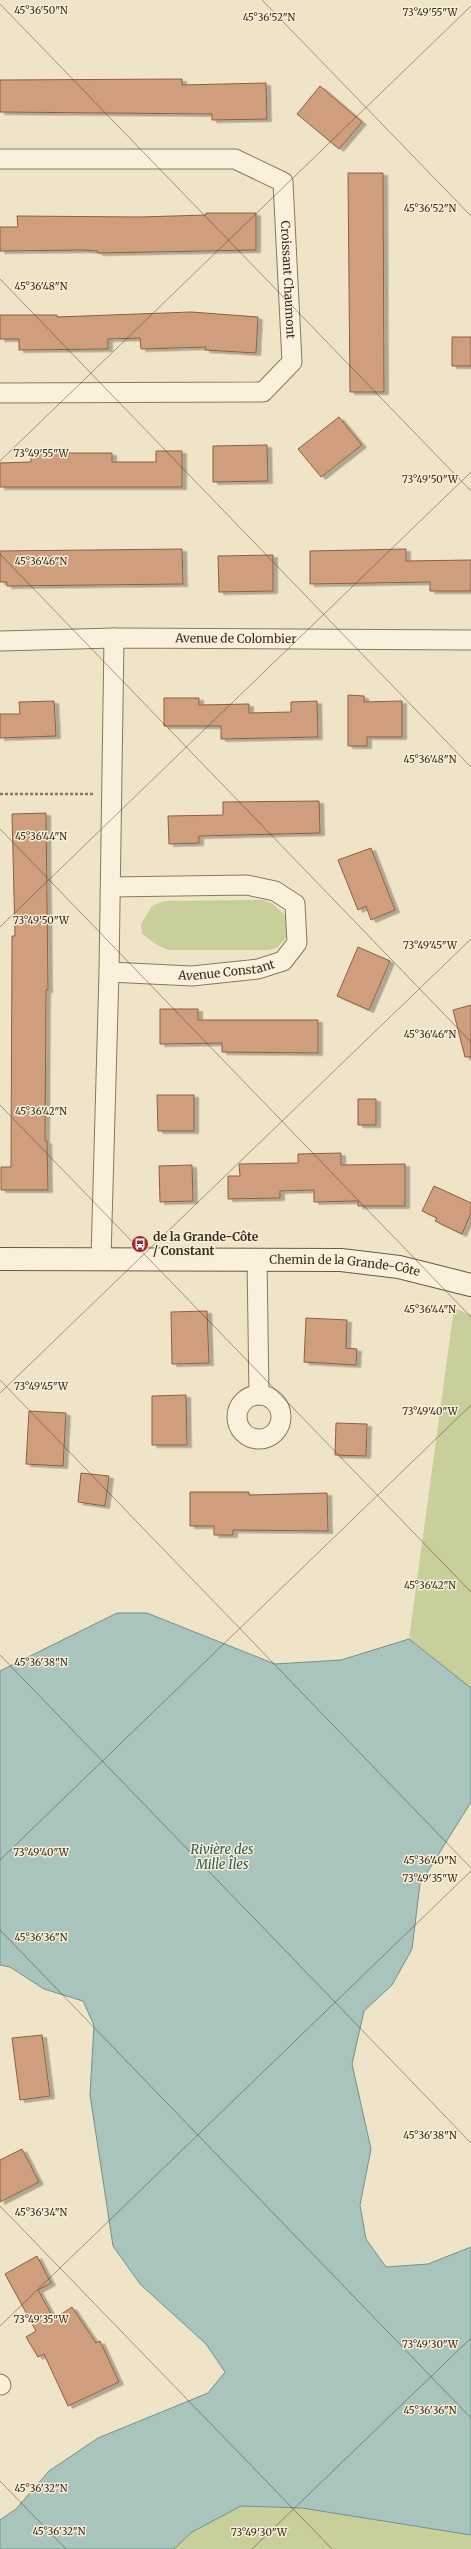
<svg xmlns="http://www.w3.org/2000/svg" width="471" height="2549" font-family="Merriweather,serif">
<style>
.green{fill:#c9cf9b}
.water{fill:#a9c4bc;stroke:#6f938a}
.building{fill:#cf9f7d;stroke:#8d5f41;filter:url(#shadow)}
.lines{fill:none;stroke-linecap:round;stroke-linejoin:round}
.street-casing{stroke:#8d765c;stroke-width:21}
.secondary-casing{stroke:#6f573f;stroke-width:24}
.path{stroke:#8d765c;stroke-width:2.5;stroke-dasharray:3 2;stroke-linecap:butt}
.street{stroke:#faf1dc;stroke-width:19}
.secondary{stroke:#faf1dc;stroke-width:22}
.ticks{fill:none;stroke:#3d2e20;stroke-width:1;stroke-opacity:0.45}
.labels{text-anchor:middle;stroke-width:3;stroke-linejoin:round;paint-order:stroke}
.street-label{font-size:12px;fill:#3d2e20;stroke:#f7eed8}
.poi-label{font-size:12px;font-weight:bold;fill:#3d2e20;stroke:#f7eed8;text-anchor:start}
.water-label{font-size:13px;font-style:italic;fill:#2f5d5a;stroke:#f7eed8}
.ticks-label{font-size:10px;text-anchor:middle;fill:#3d2e20;stroke:#f7eed8;stroke-width:3;stroke-linejoin:round;paint-order:stroke}
</style>
<defs>
<filter id="shadow"><feDropShadow dx="4.5" dy="2.5" stdDeviation="0" flood-color="#0004"/></filter>
</defs>
<rect width="100%" height="100%" fill="#f0e4c8"/>
<path class="green" d="M263 900 273 904 287 917 288 935 278 947 269 950H168L157 945 142 934 141 924 152 906 164 901Z
M454 1308 471 1315V1688L409 1639Z
M241 2506 302 2508 471 2535V2549H174L192 2532Z"/>
<path class="water" d="M117 1613H147L275 1664 341 1660 409 1639 471 1688V1802L420 1884 412 1949 392 1985 364 2011 352 2064 371 2149 360 2205 366 2239 386 2267 428 2264 471 2247V2535L302 2508 241 2506 192 2532 174 2549H0V2520L16 2509 49 2471 98 2438 208 2393 225 2372 206 2344 140 2284 113 2246 90 2095 94 2025 83 2001 44 1989 10 1967 0 1965V1671Z"/>
<path class="building" d="M182 79V85L266 83 267 119 212 120V114L0 112V80Z
M320 86 362 122 339 149 297 114Z
M348 173H383L384 392H350Z
M206 213H256V250L98 253V251L83 250 0 251V227H18L17 216 140 217 206 215Z
M191 312 258 317 256 353 205 350 206 347 141 349 140 338 108 339V349L19 350V339H0V315H57V317Z
M452 337H471V366H452Z
M339 417 362 445 321 477 298 449Z
M267 445 268 481 213 482V446Z
M156 451H182V487H0V463L31 462V453H112V462H156Z
M182 549 183 584 7 586V582H0V551Z
M406 549V561L471 560V591H430V582L310 584V551Z
M273 555V591L219 592 218 556Z
M348 695 364 696V702L402 701V737H367V746H348Z
M164 698H199V705L249 704V713L291 712V702L317 701 318 737 221 739V726H164Z
M54 701 56 736 0 738V714H20L19 702Z
M319 801 320 833 199 836V843L169 844 168 816 223 815V802Z
M46 813 48 990H46L45 1141H47L48 1190H1V1167H11L12 936H15L12 814Z
M371 848 395 910 371 920 366 906 358 910 338 860Z
M358 947 390 961 369 1010 337 996Z
M471 1005V1057H465L453 1010Z
M160 1009H198V1020H318V1053L222 1052V1043L160 1044Z
M157 1095H194V1131H158Z
M358 1099H376V1125H358Z
M341 1153V1165L405 1164V1206H358V1201L314 1202V1190L280 1191V1198L228 1199V1176H240L239 1164 298 1163V1154Z
M192 1165 193 1201 160 1202 159 1166Z
M434 1186 471 1203V1213L462 1234 435 1221 437 1218 422 1211Z
M207 1311 209 1363 172 1364 171 1312Z
M306 1318 347 1320 346 1348 357 1349 356 1365 304 1362Z
M186 1395 187 1445H152V1396Z
M29 1411 66 1413 63 1466 26 1464Z
M336 1423 367 1424 366 1456 335 1455Z
M81 1473 109 1476 105 1506 78 1502Z
M190 1492H249V1495L327 1493 328 1531 233 1530V1535H214V1526H190Z
M42 2035 50 2096 20 2100 12 2038Z
M22 2149 39 2182 0 2202V2160Z
M37 2256 51 2283 38 2290 54 2319 72 2307 96 2343 100 2341 119 2382 68 2406 44 2354 38 2357 26 2337 36 2331 5 2274Z"/>
<g class="lines">
<g class="street-casing">
<g id="street">
<path id="s1" d="M0 159H235L283 182 292 362 263 392 0 393"/>
<path id="s2" d="M0 641 114 638 471 640"/>
<path id="s3" d="M109 972 192 976 258 969 283 961 297 943 295 904 275 891 247 885 111 887"/>
<path d="M101 1258 109 972 114 638"/>
<path d="M257 1259 259 1395"/>
<circle cx="259" cy="1417" r="22"/>
<path d="M0 2384 1 2385"/>
</g>
</g>
<g class="secondary-casing">
<g id="secondary">
<path id="s4" d="M0 1259 341 1260 399 1267 471 1285"/>
</g>
</g>
<path class="path" d="M0 794H93"/>
<use href="#street" class="street"/>
<use href="#secondary" class="secondary"/>
</g>
<path class="ticks" d="M262 0 471 216M0 4 471 491M0 279 471 767M0 461 471 6M0 554 471 1042M0 829 471 1317M0 927 471 472M0 1105 471 1592M0 1380 471 1868M0 1393 471 939M0 1655 471 2143M0 1860 471 1405M0 1930 471 2418M0 2206 332 2549M0 2326 471 1871M0 2481 66 2549M252 2549 471 2338"/>
<defs>
<g id="bus-disc" transform="scale(0.9)"><circle r="9.5" fill="#9e2a2b" stroke="#f7eed8"/><path d="M-5-6H5V4H4V6H2V4H-2V6H-4V4H-5ZM-3.5-4V0h7V-4ZM-3.5 1.2v1.5H-2V1.2ZM2 1.2v1.5H3.5V1.2Z" fill="#fff"/></g>
</defs>
<g fill-rule="evenodd">
<use href="#bus-disc" x="140" y="1244"/>
</g>
<g class="labels">
<g class="street-label">
<text dy="4" stroke="none"><textPath href="#s1" startOffset="386">Croissant Chaumont</textPath></text>
<text dy="4" stroke="none"><textPath href="#s2" startOffset="236">Avenue de Colombier</textPath></text>
<text dy="4" stroke="none"><textPath href="#s3" startOffset="118">Avenue Constant</textPath></text>
<text dy="4" stroke="none"><textPath href="#s4" startOffset="345">Chemin de la Grande-Côte</textPath></text>
</g>
<g class="poi-label">
<text x="153" y="1241">de la Grande-Côte<tspan x="153" dy="14">/ Constant</tspan></text>
</g>
<g class="water-label">
<text x="222" y="1854">Rivière des<tspan x="222" dy="15">Mille Îles</tspan></text>
</g>
</g>
<g class="ticks-label">
<text x="41" y="14">45°36'50"N</text>
<text x="430" y="16">73°49'55"W</text>
<text x="269" y="21">45°36'52"N</text>
<text x="430" y="212">45°36'52"N</text>
<text x="41" y="290">45°36'48"N</text>
<text x="41" y="457">73°49'55"W</text>
<text x="430" y="483">73°49'50"W</text>
<text x="41" y="565">45°36'46"N</text>
<text x="430" y="763">45°36'48"N</text>
<text x="41" y="840">45°36'44"N</text>
<text x="41" y="924">73°49'50"W</text>
<text x="430" y="949">73°49'45"W</text>
<text x="430" y="1038">45°36'46"N</text>
<text x="41" y="1115">45°36'42"N</text>
<text x="430" y="1313">45°36'44"N</text>
<text x="41" y="1390">73°49'45"W</text>
<text x="430" y="1415">73°49'40"W</text>
<text x="430" y="1589">45°36'42"N</text>
<text x="41" y="1666">45°36'38"N</text>
<text x="41" y="1856">73°49'40"W</text>
<text x="430" y="1864">45°36'40"N</text>
<text x="430" y="1882">73°49'35"W</text>
<text x="41" y="1941">45°36'36"N</text>
<text x="430" y="2139">45°36'38"N</text>
<text x="41" y="2216">45°36'34"N</text>
<text x="41" y="2323">73°49'35"W</text>
<text x="430" y="2348">73°49'30"W</text>
<text x="430" y="2414">45°36'36"N</text>
<text x="41" y="2492">45°36'32"N</text>
<text x="59" y="2535">45°36'32"N</text>
<text x="259" y="2536">73°49'30"W</text>
</g>
</svg>
